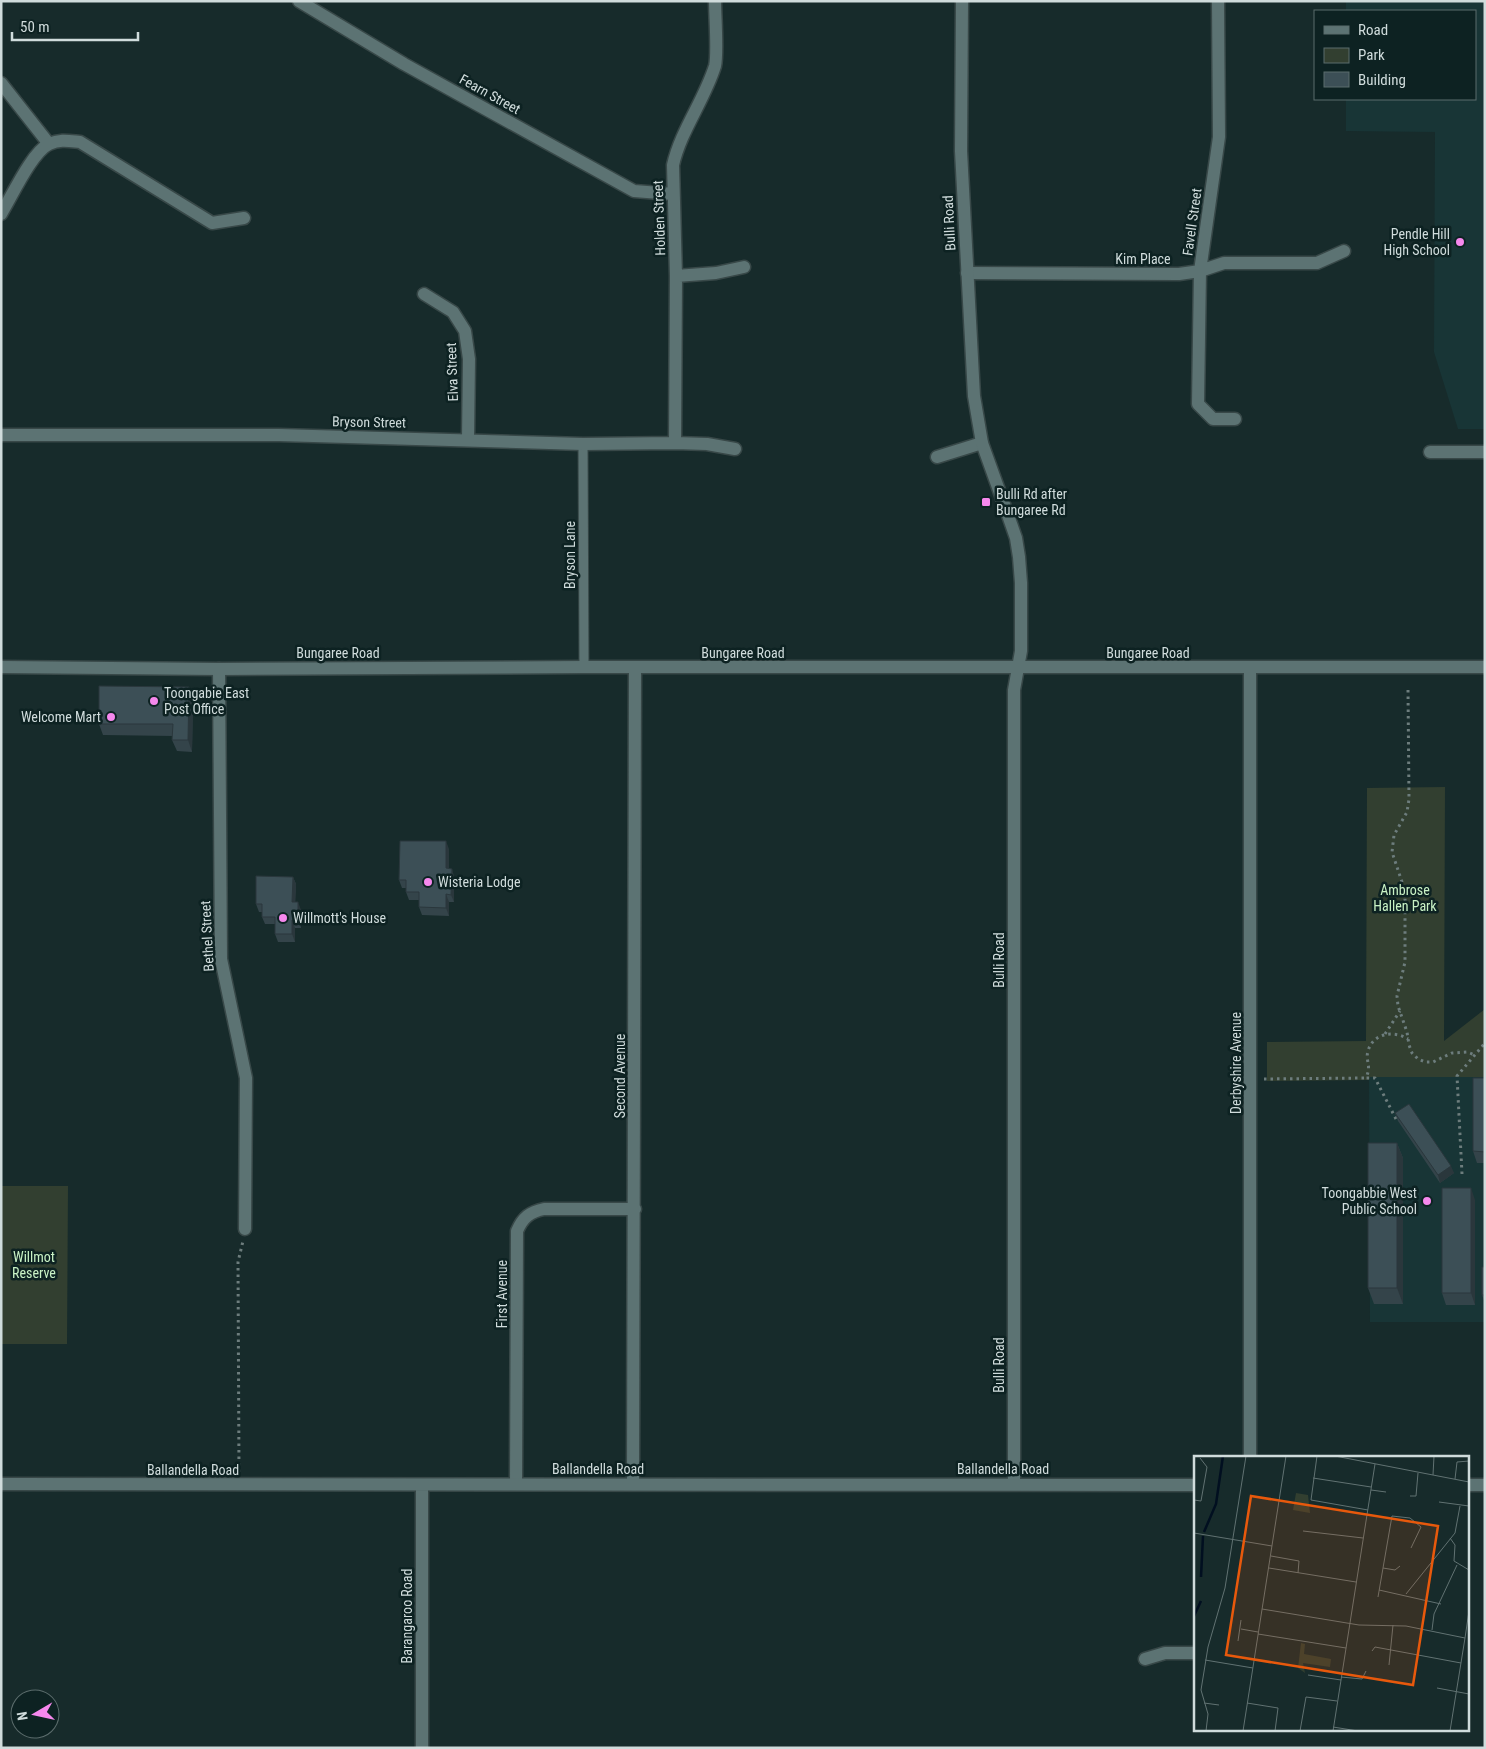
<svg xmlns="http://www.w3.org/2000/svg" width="1486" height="1749" font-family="'Roboto Condensed',sans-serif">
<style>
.built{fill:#183536}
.green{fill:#323f30}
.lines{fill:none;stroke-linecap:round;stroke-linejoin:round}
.service-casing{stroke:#384848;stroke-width:11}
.minor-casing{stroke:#384848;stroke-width:15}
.tertiary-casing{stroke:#384848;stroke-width:15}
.path{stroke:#6d7d7d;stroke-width:3;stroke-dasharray:2.5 4;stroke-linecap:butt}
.service{stroke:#5c7373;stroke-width:9}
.minor{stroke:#5c7373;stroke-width:12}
.tertiary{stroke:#5c7373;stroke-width:12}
.wall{fill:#34444a}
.shaded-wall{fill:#2a373c}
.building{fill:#3c4f56;stroke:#2a373c}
.poi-dot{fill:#f688ed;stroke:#0d2222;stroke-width:2}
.labels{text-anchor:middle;stroke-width:5;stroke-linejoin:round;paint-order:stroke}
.street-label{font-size:14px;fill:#d0dcdc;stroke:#0d2222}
.poi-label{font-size:14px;fill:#d0dcdc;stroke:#0d2222;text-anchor:start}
.park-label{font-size:14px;fill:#c9f2c5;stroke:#0d2222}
.inset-river{fill:none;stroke:#010f20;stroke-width:2.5}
.inset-road{fill:none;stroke:#617272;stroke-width:1}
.view{fill:#e8590c;fill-opacity:0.15;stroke:#e8590c;stroke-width:2.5}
.inset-edge{fill:none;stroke:#d0dcdc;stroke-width:2.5}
</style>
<rect width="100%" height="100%" fill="#172b2b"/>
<path class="built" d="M1346 1H1485V429H1458L1434 352 1435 132 1346 131V99H1475V11H1346Z
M1369 1077H1485V1322H1370Z"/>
<path class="green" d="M1445 787 1444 1041 1485 1009V1077H1370L1369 1080 1267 1081V1042L1366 1041 1367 788Z
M1 1186H68L67 1344H1Z"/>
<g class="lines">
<g class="service-casing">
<path id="service" d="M583 444 584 667"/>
</g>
<g class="minor-casing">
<path id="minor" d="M299 1 404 64 634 191 673 194
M1218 1 1219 137 1200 271 1198 404 1213 419H1235
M1 83 49 144
M1 214C12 196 32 152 49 144 60 139 69 141 80 142L212 223 244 218
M967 273 1179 274 1200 271 1224 263H1317L1344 251
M676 276 716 273 744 267
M424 294 453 312 465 331 469 359 468 439
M1 435H279L583 444 675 443 707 444 735 449
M675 443 676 276 673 165C681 130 704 101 715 66 718 54 715 16 715 1
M1430 452H1485
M937 457 982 443
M1250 668V1458
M219 669 221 959 246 1078 245 1229
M516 1484 517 1231C523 1217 530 1212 544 1209H635
M633 1484 635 668
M1145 1659 1165 1653H1195"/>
</g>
<g class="tertiary-casing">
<path id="tertiary" d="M962 1 961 151 974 396 982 443 1009 518 1016 538 1019 557 1021 583V651L1014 690V1484
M1 667 219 669 584 667H1485
M1 1484 1195 1485
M422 1485V1748
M1467 1485H1485"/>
</g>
<path class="path" d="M1408 690 1409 799 1407 812 1394 835 1392 852 1405 891V962L1397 996 1398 1006 1407 1032 1409 1045 1412 1053 1418 1059 1425 1062H1433L1452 1053 1467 1052 1475 1055
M1385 1034 1400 1011
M1264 1079 1366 1078
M1396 1119 1375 1078H1366C1372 1064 1365 1062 1368 1051 1373 1033 1394 1030 1408 1039
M1462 1174 1457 1076 1485 1043
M239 1472 238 1262 243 1241"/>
<use href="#service" class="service"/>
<use href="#minor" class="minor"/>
<use href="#tertiary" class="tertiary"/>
</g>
<path class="wall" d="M189 687 193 699 192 752 177 751 172 740 173 736 103 735 99 724Z
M449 849V869L454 876V902H449V916L422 915 419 907V900H409L406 892V888H402L399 880Z
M293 877 296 884 295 902 301 910V928H295V942H278L275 934V924H265L262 917V912H259L256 904Z
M1485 1078V1163H1477L1473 1151Z
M1395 1113 1454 1173 1440 1183 1398 1121Z
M1397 1143 1403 1158V1304H1374L1368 1288Z
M1475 1200V1305H1446L1442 1293Z
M1485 1267V1303L1482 1295Z"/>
<path class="shaded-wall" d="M189 687 193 699 192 752 188 740Z
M446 841 449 849V876L446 868Z
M452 869 454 876V902L451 895Z
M293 877 296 884 295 910 292 902Z
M446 894 449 902V916L446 908Z
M298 902 301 910V928L298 920Z
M292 920 295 928V942L292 934Z
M1397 1143 1403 1158V1304L1397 1288Z
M1451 1166 1454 1173 1440 1183 1438 1175Z
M1471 1188 1475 1200V1305L1471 1293Z"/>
<path class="building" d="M99 686 189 687 188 740H172L173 724H99Z
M400 841H446V868L452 869 451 895 446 894V908L419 907V892H406V880H399Z
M256 876 293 877 292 902H298V920H292V934H275V917H262V904H256Z
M1473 1078H1485V1152L1473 1151Z
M1409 1104 1451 1166 1438 1175 1395 1113Z
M1368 1143H1397V1288H1368Z
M1442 1188H1471V1293H1442Z
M1482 1267H1485V1295H1482Z"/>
<g class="poi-dot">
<circle cx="1460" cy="242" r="5"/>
<rect x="981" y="497" width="10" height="10" rx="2.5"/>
<circle cx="154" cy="701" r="5"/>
<circle cx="111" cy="717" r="5"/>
<circle cx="428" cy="882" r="5"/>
<circle cx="283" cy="918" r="5"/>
<circle cx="1427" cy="1201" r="5"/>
</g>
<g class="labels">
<g class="street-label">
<text transform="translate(490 94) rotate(29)" y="5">Fearn Street</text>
<text transform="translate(659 218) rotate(-92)" y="5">Holden Street</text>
<text transform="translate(1192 222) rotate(-82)" y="5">Favell Street</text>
<text transform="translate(949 223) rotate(-93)" y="5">Bulli Road</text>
<text x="1143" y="264">Kim Place</text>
<text transform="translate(452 372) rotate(-92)" y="5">Elva Street</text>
<text transform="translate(369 422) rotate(1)" y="5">Bryson Street</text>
<text transform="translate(570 555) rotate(-90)" y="5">Bryson Lane</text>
<text x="338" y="658">Bungaree Road</text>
<text x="743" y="658">Bungaree Road</text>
<text x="1148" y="658">Bungaree Road</text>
<text transform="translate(207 936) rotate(-93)" y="5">Bethel Street</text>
<text transform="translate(999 960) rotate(-90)" y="5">Bulli Road</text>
<text transform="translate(1236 1063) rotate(-90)" y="5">Derbyshire Avenue</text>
<text transform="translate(620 1076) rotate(-90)" y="5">Second Avenue</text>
<text transform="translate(502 1294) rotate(-90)" y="5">First Avenue</text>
<text transform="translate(999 1365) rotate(-90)" y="5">Bulli Road</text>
<text x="598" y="1474">Ballandella Road</text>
<text x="1003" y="1474">Ballandella Road</text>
<text x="193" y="1475">Ballandella Road</text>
<text transform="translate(407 1616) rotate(-90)" y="5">Barangaroo Road</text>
</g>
<g class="poi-label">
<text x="1450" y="239" text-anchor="end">Pendle Hill<tspan x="1450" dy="16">High School</tspan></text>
<text x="996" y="499">Bulli Rd after<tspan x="996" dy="16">Bungaree Rd</tspan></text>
<text x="164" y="698">Toongabie East<tspan x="164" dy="16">Post Office</tspan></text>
<text x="101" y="722" text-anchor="end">Welcome Mart</text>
<text x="438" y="887">Wisteria Lodge</text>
<text x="293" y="923">Willmott's House</text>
<text x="1417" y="1198" text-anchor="end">Toongabbie West<tspan x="1417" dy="16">Public School</tspan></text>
</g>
<g class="park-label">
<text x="1405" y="895">Ambrose<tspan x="1405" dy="16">Hallen Park</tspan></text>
<text x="34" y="1262">Willmot<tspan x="34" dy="16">Reserve</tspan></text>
</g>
</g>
<g transform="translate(1194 1456)">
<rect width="275" height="275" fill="#172b2b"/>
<path d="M102 37 114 39 116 57 99 54ZM107 187 111 188 110 198 137 203 136 211 109 207 111 217 104 212Z" fill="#323f30"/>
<path class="inset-river" d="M10 76 22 48 29 0M7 121 9 80M0 160 7 145"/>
<path class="inset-road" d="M123 0 117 44 174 54M141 0 275 26M239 19 240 0M119 22 177 31M261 23 263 6 275 5M177 34 192 36M216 40H222L224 17M0 44 7 45 13 11 6 2M245 46 275 50M109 75 169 82M0 77 78 90M256 82 261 89 260 105 275 114M77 100 105 105 104 117M75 112 162 126M189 112 201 114 206 110M185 134 247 148M212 138 261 77 266 50M184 141 198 60 216 62 227 71 217 92M68 153 165 169 212 170 271 182 275 155M47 173 64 176M238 174 240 158 263 109M64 178 152 192M44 185 47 164M178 195 181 191 267 207M11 204 59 212M195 209 199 169M114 219 147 224M147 221 168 223 172 215M243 232 275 238M10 247 25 249M53 247 84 252 81 275M139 271 164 275M12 275 14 258 7 234 14 191 31 132 52 0M49 275 92 0M106 275 112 241 143 245M139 275 181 8M256 275 271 182"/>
<path class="view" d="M57 40 244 70 219 229 32 199Z"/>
<rect width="275" height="275" class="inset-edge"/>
</g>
<rect width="1486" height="1749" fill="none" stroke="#d0dcdc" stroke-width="5"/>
<rect x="1314" y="10" width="162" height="90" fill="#0d2222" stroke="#5b6c6c"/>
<rect x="1324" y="26" width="25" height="8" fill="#5c7373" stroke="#5b6c6c"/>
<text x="1358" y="35" font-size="15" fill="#d0dcdc">Road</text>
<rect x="1324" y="48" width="25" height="15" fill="#323f30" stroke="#5b6c6c"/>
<text x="1358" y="60" font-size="15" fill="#d0dcdc">Park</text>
<rect x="1324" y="72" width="25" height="15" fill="#3c4f56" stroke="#5b6c6c"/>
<text x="1358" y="85" font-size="15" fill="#d0dcdc">Building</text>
<g transform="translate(35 1714) rotate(261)"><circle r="24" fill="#0d2222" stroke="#5b6c6c"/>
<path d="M0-4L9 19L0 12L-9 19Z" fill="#f688ed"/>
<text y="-8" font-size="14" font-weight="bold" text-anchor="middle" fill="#d0dcdc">N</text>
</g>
<path d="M12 32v8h126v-8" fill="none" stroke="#d0dcdc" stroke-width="2.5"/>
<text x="20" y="32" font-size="15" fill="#d0dcdc" stroke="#0d2222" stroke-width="4" paint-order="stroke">50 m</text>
</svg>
